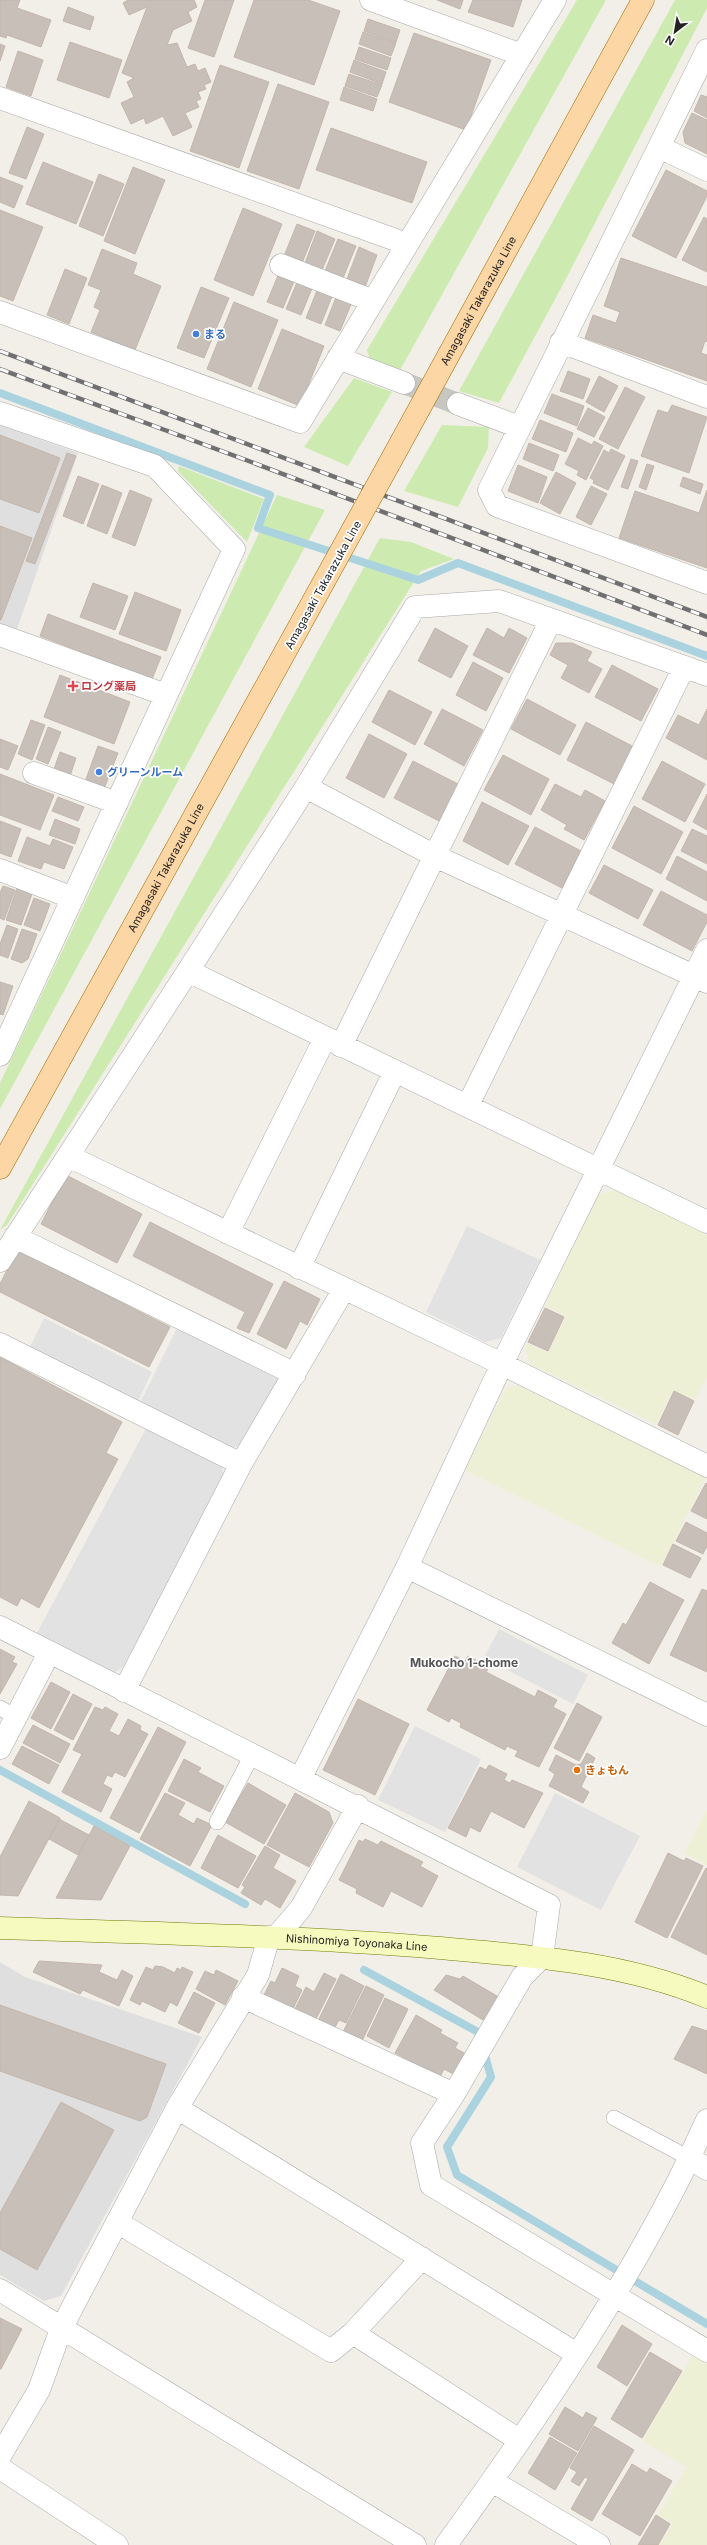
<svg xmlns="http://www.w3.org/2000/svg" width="707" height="2545" font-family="Inter,'Noto Sans JP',sans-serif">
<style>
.residential{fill:#e0dfdf}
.farmland{fill:#eef0d5}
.grass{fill:#cdebb0}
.parking{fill:#e2e2e2}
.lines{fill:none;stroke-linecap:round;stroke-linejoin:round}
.stream{stroke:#aad3df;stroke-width:8}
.building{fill:#c7bfb8;stroke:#c4b6ab}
.minor-tunnel{stroke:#c8c6c1;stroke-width:22;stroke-dasharray:22 11;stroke-linecap:butt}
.service-casing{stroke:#a9a9a9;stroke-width:16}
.minor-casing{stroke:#a9a9a9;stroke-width:23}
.secondary-casing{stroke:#707d05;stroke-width:23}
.primary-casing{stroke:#a06b00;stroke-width:23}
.service{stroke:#fff;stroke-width:15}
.minor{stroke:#fff;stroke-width:22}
.secondary{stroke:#f7fabf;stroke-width:22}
.primary{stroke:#fcd6a4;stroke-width:22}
.rail-casing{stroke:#707070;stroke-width:4.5}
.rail{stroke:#fff;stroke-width:3;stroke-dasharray:9;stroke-linecap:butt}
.primary-bridge-casing{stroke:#a06b00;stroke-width:23;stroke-linecap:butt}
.primary-bridge{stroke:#fcd6a4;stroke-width:22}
.shop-dot{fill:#3f7fe0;stroke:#fff;stroke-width:1.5}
.health-dot{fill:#e0444e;stroke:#fff;stroke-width:1.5}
.food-dot{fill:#e8710a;stroke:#fff;stroke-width:1.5}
.labels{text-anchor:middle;stroke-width:3.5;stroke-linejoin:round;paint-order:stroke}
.street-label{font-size:11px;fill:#222;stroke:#fff}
.shop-label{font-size:11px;font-weight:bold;fill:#366cbe;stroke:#fff;text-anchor:start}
.health-label{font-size:11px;font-weight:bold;fill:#be3a42;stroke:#fff;text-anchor:start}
.food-label{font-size:11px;font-weight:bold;fill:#c56008;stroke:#fff;text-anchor:start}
.neighbourhood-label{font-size:12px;font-weight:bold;fill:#555;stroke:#fff}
</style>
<rect width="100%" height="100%" fill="#f2efe9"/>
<path class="residential" d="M0 425 78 453 16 632 0 626Z
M0 1962 25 1977 202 2037 61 2296 44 2301 0 2275Z"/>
<path class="farmland" d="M615 1190 707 1235V1376L695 1400 673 1390 656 1424 530 1364 525 1348 527 1343 548 1353 566 1316 545 1306 598 1195Z
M521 1384 707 1475 661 1567 465 1470 505 1389Z
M707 1809V1865L684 1853Z
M693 2355 707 2364V2545H660L673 2523 658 2515 686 2467 642 2441Z"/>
<path class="grass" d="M577 0H606L399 372 370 360 367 350Z
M675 0H707V8L560 290 499 403 459 391Z
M354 378 392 392 348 466 304 447Z
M442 425 489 427 488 448 458 507 404 491Z
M179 466 264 499 247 542 178 471Z
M277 495 325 510 0 1109V1083Z
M380 538 411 542 454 559 421 571 7 1225 0 1230Z"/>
<path class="parking" d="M467 1226 540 1260 501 1338 485 1342 426 1312Z
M44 1318 152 1372 138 1401 30 1347Z
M180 1322 274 1368 281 1385 245 1445 230 1448 140 1403Z
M148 1425 219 1461 225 1477 123 1667 114 1673 37 1633Z
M499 1629 588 1675 573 1704 484 1658Z
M415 1726 481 1759 445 1832 378 1800Z
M555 1793 640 1836 601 1910 517 1867Z"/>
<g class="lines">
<path class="stream" d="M0 393 270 495 258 528 418 580 458 563 707 656
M0 1770 245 1904
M364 1970 478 2032 480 2040
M484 2052 491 2077 447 2147 457 2175 707 2324"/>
</g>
<path class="building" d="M0 0H20L17 8 51 20 41 47 7 35 6 38 0 36Z
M194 0 197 7 188 12 192 21 173 30 167 45 177 43 187 67 195 64 198 71 205 68 211 82 204 85 206 89 198 92 201 99 196 101 199 107 185 113 192 127 173 136 163 116 146 124 144 118 131 124 121 103 134 97 127 82 134 78 122 73 147 7 129 15 123 3 128 0Z
M205 0H234L214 57 188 48Z
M254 0H308L340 11 314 85 234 57Z
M437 0H463L460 9Z
M473 0H522L513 27 468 12Z
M68 7 94 17 90 30 63 21Z
M368 19 400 30 396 42 364 31Z
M363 32 396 43 391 56 359 44Z
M414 33 491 60 466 130 389 102Z
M70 42 122 60 109 98 57 80Z
M0 44 5 46 0 61Z
M359 47 391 58 387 70 355 59Z
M18 51 43 60 31 96 6 87Z
M354 60 386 72 382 84 350 72Z
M220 65 269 82 239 168 190 151Z
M349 74 382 85 377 97 345 86Z
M278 84 329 102 299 189 247 171Z
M344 87 377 99 373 111 340 100Z
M701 95 707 97V118L694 111Z
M692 113 707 120V154L685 143 683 132Z
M27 127 44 134 26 179 9 173Z
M331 128 427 162 412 203 316 170Z
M43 162 93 182 76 224 26 204Z
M133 167 165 180 135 254 104 241Z
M666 170 707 191V196L676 258 632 236Z
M99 174 124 184 103 236 79 226Z
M0 177 23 186 14 208 0 202Z
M243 208 282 224 253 296 214 280Z
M0 210 43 227 13 301 0 296Z
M704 217 707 219V272L682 260Z
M297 224 315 231 302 263 284 256Z
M317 231 335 239 322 270 305 263Z
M338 239 356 246 343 278 325 271Z
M359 247 377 255 365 287 347 279Z
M102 249 137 263 133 274 161 286 135 350 91 332 100 310 94 307 101 290 88 285Z
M621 258 707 287V342L705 341 701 353 707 355V381L585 338 593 315 616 323 620 312 604 306Z
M65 269 87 278 69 324 47 315Z
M279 273 295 279 283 308 267 302Z
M298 280 313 286 301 315 286 309Z
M201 287 229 298 204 358 177 348Z
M318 288 333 294 321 324 306 318Z
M337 295 352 302 340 331 325 325Z
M234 302 278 320 251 387 207 369Z
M282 329 324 346 300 406 258 389Z
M568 371 590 379 583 399 560 391Z
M599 376 618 386 604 412 586 402Z
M625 387 645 397 618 449 599 439Z
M552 394 584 406 577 426 544 413Z
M672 405 707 417 689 473 641 456 658 410 668 413Z
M588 408 605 417 594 437 577 429Z
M540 420 573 433 566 452 532 439Z
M0 435 60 458 39 513 0 499Z
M578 438 592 445 594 441 603 446 586 480 577 475 579 471 565 464Z
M529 443 559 455 553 471 523 459Z
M611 449 625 456 608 490 593 483 594 480 590 478 604 450 609 453Z
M67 453 76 456 35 564 26 561Z
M631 459 638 461 628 489 621 487Z
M647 464 654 466 646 490 639 487Z
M518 465 547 477 538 503 508 491Z
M556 472 576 483 560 514 540 503Z
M78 476 99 484 83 524 63 516Z
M683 477 703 484 700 494 680 486Z
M102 485 122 493 107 534 87 526Z
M591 486 607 494 591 525 576 517Z
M130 490 152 499 135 546 112 537Z
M707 490V568L619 538 635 491 699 513Z
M0 526 32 538 1 620H0Z
M93 583 128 596 115 630 80 617Z
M135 592 181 610 166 651 119 634Z
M48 614 161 657 152 679 40 636Z
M435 628 468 646 451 678 418 661Z
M487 628 504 638 509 628 527 638 509 673 473 655Z
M556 643H572L592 652 587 661 602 669 589 693 561 678 568 665 550 655Z
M473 662 503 678 486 711 456 695Z
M612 665 658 689 641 721 595 697Z
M60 675 130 702 114 744 44 717Z
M389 690 432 712 415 745 372 722Z
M527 699 576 725 560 755 511 729Z
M442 709 483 730 464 766 424 744Z
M707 709V760L666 738 678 715 699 725Z
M31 720 45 725 32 760 18 754Z
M586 722 634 747 614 784 567 760Z
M48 727 61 732 48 764 36 759Z
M369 734 407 754 384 798 346 778Z
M0 739 18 746 8 770 0 767Z
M98 746 118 753 104 789 85 782Z
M60 752 76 758 70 776 54 769Z
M503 755 549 779 531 815 484 790Z
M413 761 460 785 441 822 394 798Z
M662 761 705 784 685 822 642 799Z
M0 774 54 795 40 830 0 815Z
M555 784 581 797 585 790 605 801 584 840 564 829 567 825 541 810Z
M707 794V830L693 822Z
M58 797 84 807 78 821 52 811Z
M482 802 529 826 508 865 463 841Z
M634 806 683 832 661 874 612 848Z
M55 819 80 829 75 844 49 835Z
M0 821 21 829 11 857 0 853Z
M535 827 581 851 562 888 515 864Z
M692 829 707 836V864L681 851Z
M27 837 50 846 53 839 73 847 64 869 44 862 41 869 18 861Z
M677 856 707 872V901L666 879Z
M604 865 653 890 638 919 589 893Z
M3 886 15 890 4 920 0 918V893Z
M17 888 32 894 21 925 6 920Z
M661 891 707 915V922L692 951 643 925Z
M34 898 50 904 40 931 24 925Z
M7 925 18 929 8 958 0 955V944Z
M22 929 37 934 28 959 22 963 11 959Z
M0 982 13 986 3 1015 0 1014Z
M66 1175 142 1214 117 1263 41 1224Z
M150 1222 273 1284 249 1333 237 1328 245 1312 133 1256Z
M17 1250 170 1327 149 1367 0 1292V1284Z
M284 1281 320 1299 307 1325 300 1321 286 1349 257 1334Z
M545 1308 564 1317 548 1351 528 1342Z
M0 1357 122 1422 106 1453 118 1459 39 1608 21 1598 17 1606 0 1597Z
M674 1391 694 1401 678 1435 658 1425Z
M706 1483 707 1484V1519L691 1511Z
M686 1522 707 1533V1546L703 1554 676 1541Z
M673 1544 701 1558 690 1578 663 1565Z
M650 1582 684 1600 649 1664 612 1643 623 1623 626 1625Z
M702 1589 707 1591V1672L670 1655Z
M0 1649 15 1657 12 1662 17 1664 0 1694Z
M455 1656 465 1661 468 1656 489 1667 486 1672 535 1697 538 1690 557 1700 553 1707 566 1714 539 1767 515 1756 518 1751 507 1746 505 1750 460 1727 461 1723 451 1718 449 1722 427 1710Z
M51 1682 70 1692 51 1729 31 1718Z
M73 1694 92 1704 73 1740 54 1730Z
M358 1699 409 1724 375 1795 323 1770Z
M577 1703 602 1717 579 1761 554 1748Z
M95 1707 103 1710 105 1707 118 1714 109 1731 119 1736 128 1719 141 1726 140 1730 148 1734 125 1777 115 1772 112 1777 107 1775 103 1784 112 1789 101 1812 62 1792 82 1754 73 1750Z
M33 1725 70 1744 60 1763 23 1743Z
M158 1727 186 1742 139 1833 110 1818Z
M22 1746 59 1765 49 1784 12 1764Z
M587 1753 595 1758 581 1787 589 1792 583 1803 549 1786 555 1774 549 1770 556 1755 576 1765 581 1764Z
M184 1759 201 1768 198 1772 224 1786 210 1812 168 1791Z
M489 1765 507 1774 504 1780 510 1783 512 1780 543 1793 524 1828 491 1811 480 1832 470 1827 466 1837 448 1828 480 1767 486 1770Z
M248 1783 286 1805 264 1844 225 1822Z
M165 1793 185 1803 178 1815 194 1824 197 1818 212 1825 190 1866 140 1839Z
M295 1793 329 1812 333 1823 309 1867 267 1845Z
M29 1801 60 1818 18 1896 0 1895V1857Z
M59 1819 89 1835 78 1855 49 1839Z
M94 1826 130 1846 101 1900 56 1898Z
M218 1835 256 1856 238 1888 201 1868Z
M365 1839 378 1845 381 1841 423 1862 420 1866 438 1876 422 1907 391 1891 383 1907 356 1893 357 1889 339 1880 359 1840 363 1842Z
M265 1846 280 1855 273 1868 296 1881 280 1908 265 1899 261 1905 241 1893 245 1887 242 1885Z
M668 1853 684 1861 686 1858 703 1866 667 1938 635 1922Z
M706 1868 707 1869V1955L671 1937Z
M39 1961 102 1965 99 1972 117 1980 122 1970 133 1976 119 2006 83 1990 80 1994 33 1972Z
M155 1966 163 1967 175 1973 177 1968 181 1970 182 1967 193 1972 177 2006 170 2002 165 2012 142 2001 140 2005 130 2000 146 1967 153 1970Z
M282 1968 299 1976 295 1986 302 1990 292 2011 263 1997 271 1981 275 1983Z
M216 1970 238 1981 225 2005 196 1989 205 1971 214 1975Z
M324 1973 336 1979 315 2021 294 2011 306 1987 314 1992Z
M341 1974 364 1986 346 2023 339 2020 334 2029 318 2021Z
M446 1975 460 1979 463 1976 497 1996 483 2020 434 1990Z
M366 1986 384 1995 362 2041 343 2032Z
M194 1992 215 2003 199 2033 178 2023Z
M385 1998 408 2009 389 2048 367 2036Z
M0 2005 166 2064 147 2117 140 2121 0 2071Z
M416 2015 442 2030 440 2033 458 2043 455 2048 466 2054 455 2075 444 2069 440 2077 395 2053Z
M692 2026 707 2031V2074L674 2059Z
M61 2102 114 2130 37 2270 0 2249V2213Z
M0 2318 22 2329 1 2369H0Z
M622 2325 652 2344 627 2386 597 2367Z
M650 2352 682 2371 642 2438 611 2419Z
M565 2407 583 2418 586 2412 597 2418 578 2451 549 2434Z
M594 2426 634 2450 592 2521 571 2509 588 2479 585 2477 579 2486 571 2481 577 2472 570 2468Z
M550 2437 577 2453 555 2490 528 2473Z
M632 2464 647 2473 650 2468 672 2481 640 2536 602 2514Z
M656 2515 670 2524 658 2545H638Z"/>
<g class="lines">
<path class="minor-tunnel" d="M404 383 458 404"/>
<g class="service-casing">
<path id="service" d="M0 1708 16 1717
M217 1822 252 1755
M614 2118 689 2158"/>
</g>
<g class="minor-casing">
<path id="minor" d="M371 0 522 55
M707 50 489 490 497 506 707 583
M0 98 407 244
M659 147 707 170
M281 265 373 301
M0 312 300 422 555 0
M561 342 707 397
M338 358 404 383
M458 404 519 427
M0 413 155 466 234 549 0 1055
M0 635 166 695
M707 675 499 601 415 607 306 787 188 971 707 1222
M34 773 117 803
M306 787 435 856 707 982
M0 870 73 898
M341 1046 551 620
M468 1105 684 667
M68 1156 502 1364 707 1466
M228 1233 325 1038
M15 1237 295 1374
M0 1261 188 971
M299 1268 395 1071
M0 1344 241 1464
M407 1567 707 1715
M0 1627C182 1721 367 1811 549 1905L542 1957 522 1977 454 2094
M124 1691 241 1464 344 1289
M0 1748 49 1653
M300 1779 407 1567 502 1364 707 950
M277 1936 301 1908 358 1806
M243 1997 454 2094 422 2143 431 2185 707 2351
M177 2108 577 2354
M689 2158 707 2169
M117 2222 331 2351 353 2333 519 2440
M0 2290 415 2545
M353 2333 422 2258
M0 2456 39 2390 61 2329 177 2108 258 1975 269 1937
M0 2468 117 2545
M492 2481 599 2545
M446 2545C529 2430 611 2312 676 2185 687 2164 697 2141 707 2120"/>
</g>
<g class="secondary-casing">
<g id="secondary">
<path id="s1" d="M0 1928C147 1933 294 1936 440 1948 530 1956 623 1962 707 1997"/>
</g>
</g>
<g class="primary-casing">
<g id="primary">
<path id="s2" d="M389 464 643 0"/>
<path id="s3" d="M0 1168 353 529"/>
</g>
</g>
<use href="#service" class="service"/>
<use href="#minor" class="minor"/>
<use href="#secondary" class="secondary"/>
<use href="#primary" class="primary"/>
<g class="rail-casing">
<path id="rail" d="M0 351 707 617
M0 369 254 463 707 635"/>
</g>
<use href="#rail" class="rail"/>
<g class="primary-bridge-casing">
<path id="primary-bridge" d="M353 529 389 464"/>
</g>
<use href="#primary-bridge" class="primary-bridge"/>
</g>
<g class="shop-dot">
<circle cx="196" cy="334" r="4"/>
<circle cx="99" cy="772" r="4"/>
</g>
<path class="health-dot" d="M71 680h4v4h4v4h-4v4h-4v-4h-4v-4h4z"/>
<circle class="food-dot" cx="577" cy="1770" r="4"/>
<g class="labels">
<g class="street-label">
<text dy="4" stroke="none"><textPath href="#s2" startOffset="186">Amagasaki Takarazuka Line</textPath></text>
<text transform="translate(323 585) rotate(-61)" y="4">Amagasaki Takarazuka Line</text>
<text dy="4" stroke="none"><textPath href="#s3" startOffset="343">Amagasaki Takarazuka Line</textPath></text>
<text dy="4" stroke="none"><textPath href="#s1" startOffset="357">Nishinomiya Toyonaka Line</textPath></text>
</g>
<g class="shop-label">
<text x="204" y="338">まる</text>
<text x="107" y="776">グリーンルーム</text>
</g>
<g class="health-label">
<text x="81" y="690">ロング薬局</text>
</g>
<g class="food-label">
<text x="585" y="1774">きょもん</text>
</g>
<g class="neighbourhood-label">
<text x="464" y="1667">Mukocho 1-chome</text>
</g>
</g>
<g transform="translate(675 32) rotate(211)" stroke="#ffffff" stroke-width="3" paint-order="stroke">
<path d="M0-3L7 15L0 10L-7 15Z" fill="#222222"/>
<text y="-6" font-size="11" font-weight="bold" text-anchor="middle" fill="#222222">N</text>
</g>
</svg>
